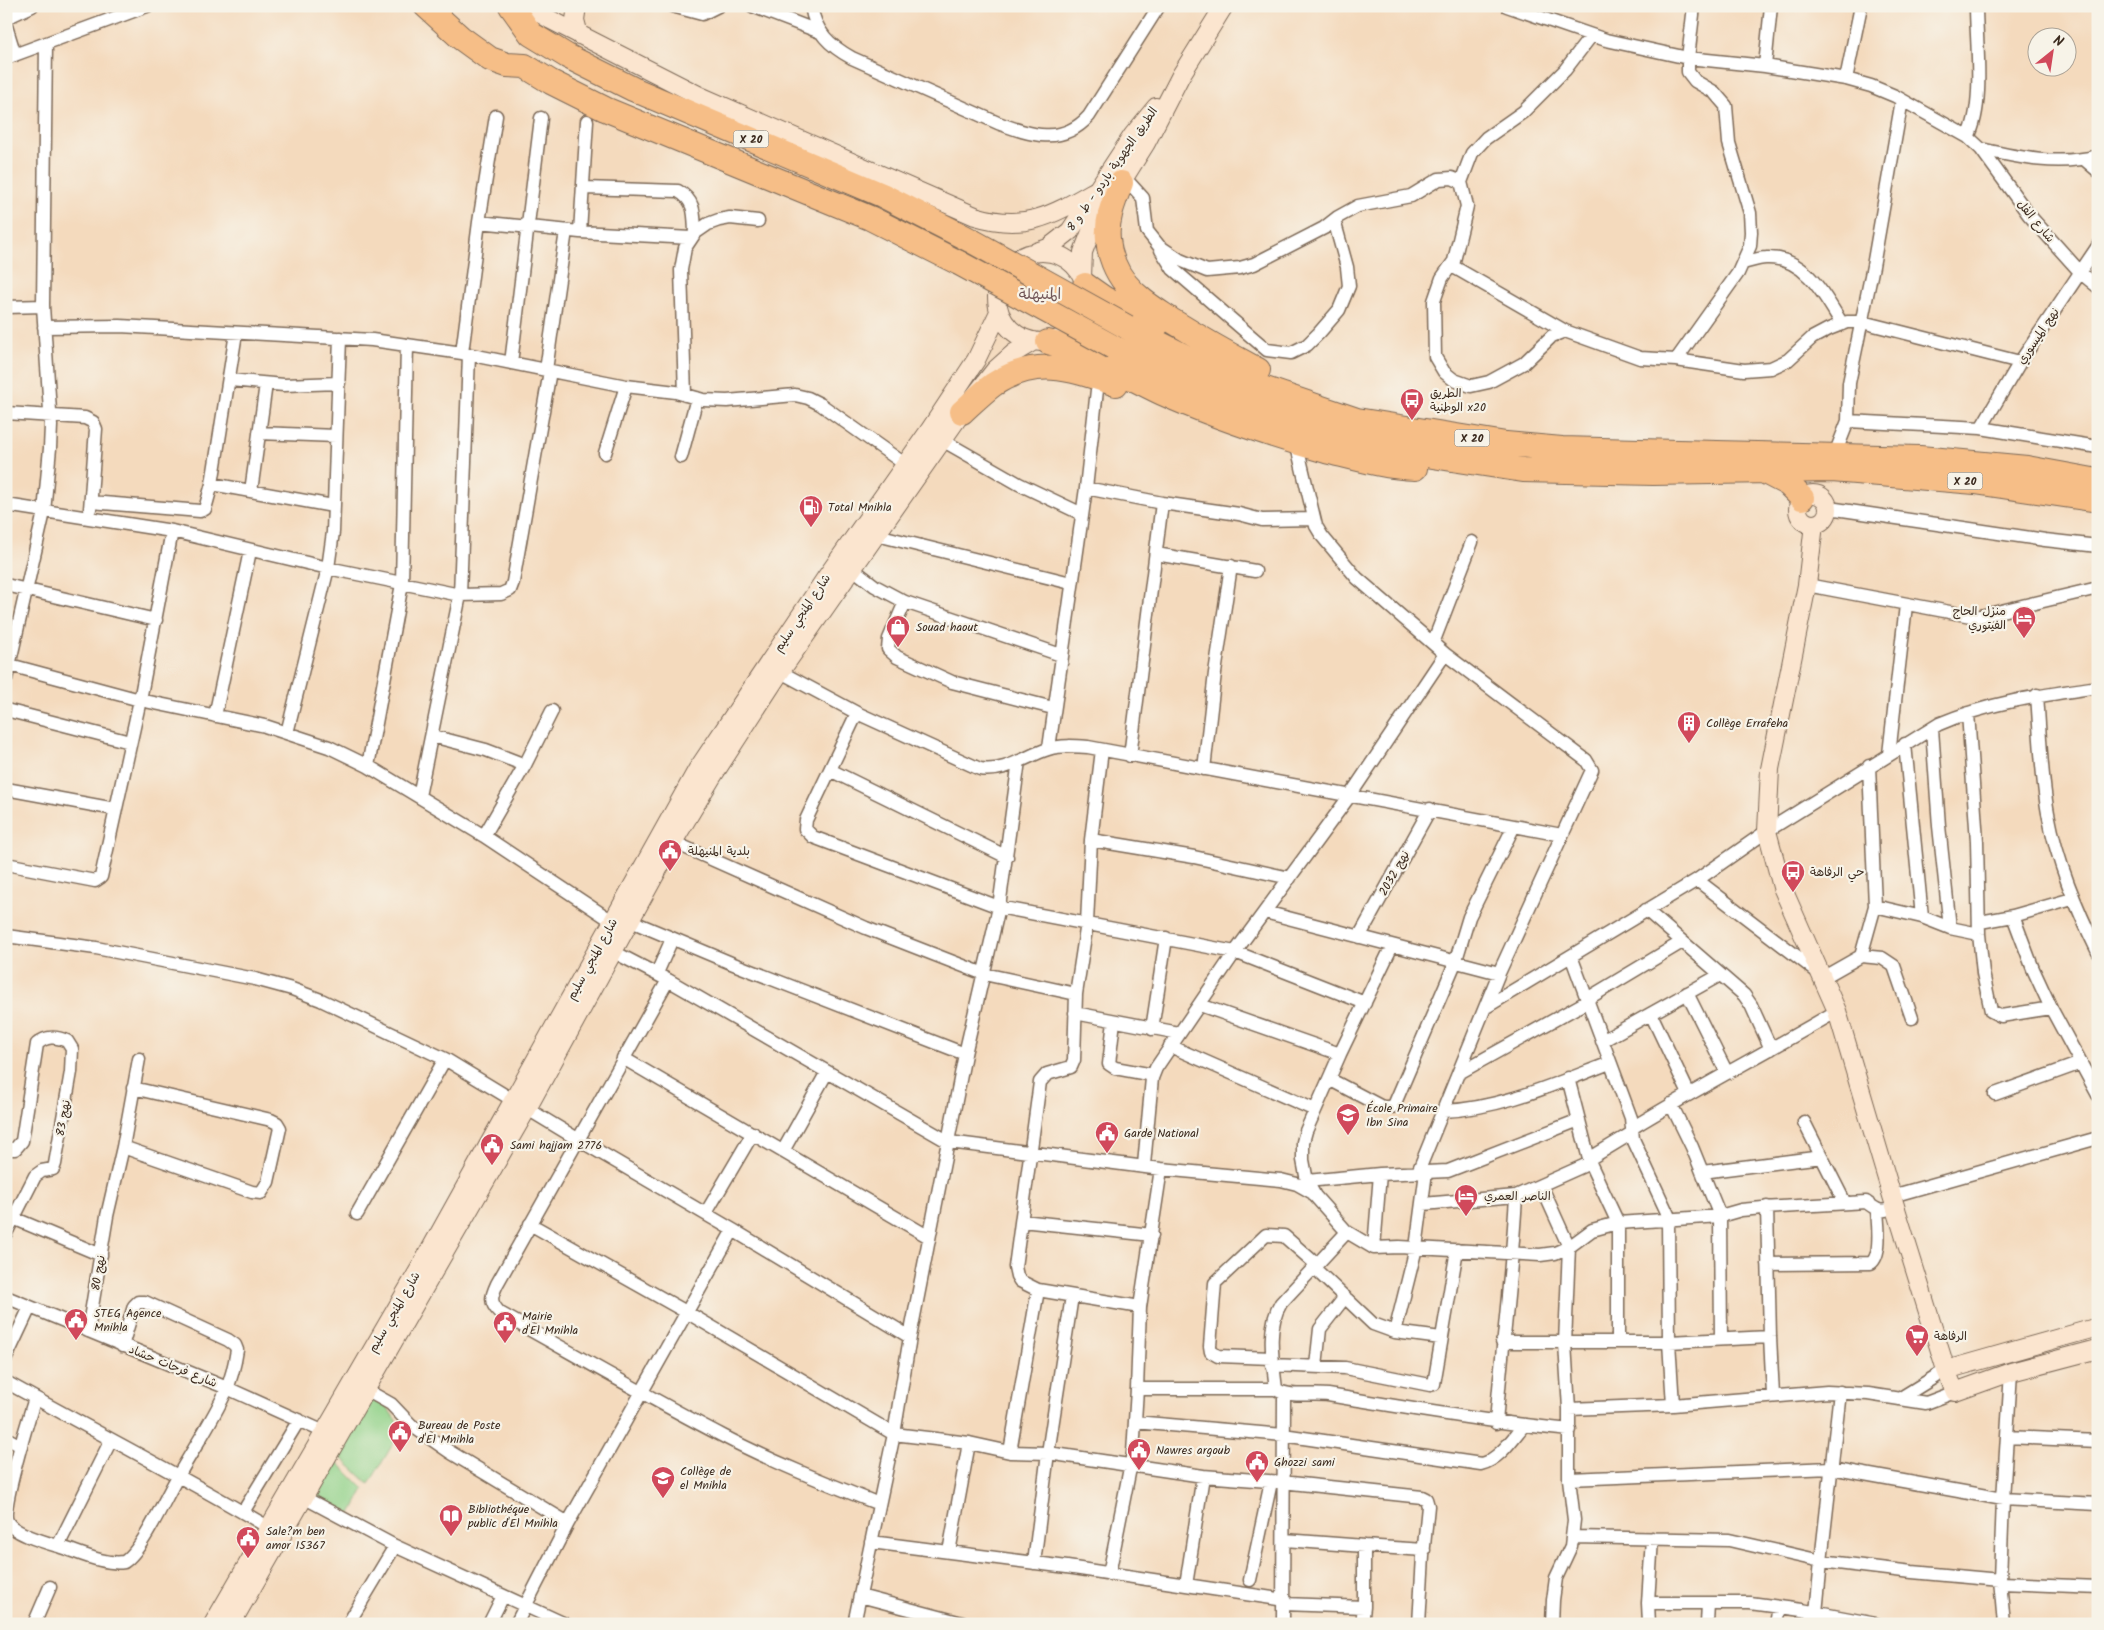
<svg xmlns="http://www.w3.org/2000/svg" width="2104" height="1630" font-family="Kalam,'Playpen Sans Arabic',sans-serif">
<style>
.garden{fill:#91d289;stroke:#667e54}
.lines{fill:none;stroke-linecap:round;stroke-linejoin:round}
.street-casing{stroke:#7c6856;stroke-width:15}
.secondary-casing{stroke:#7c6856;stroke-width:20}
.highway-casing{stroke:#7c6856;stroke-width:26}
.street{stroke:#fff;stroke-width:12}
.secondary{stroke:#fbe5cf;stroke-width:18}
.highway{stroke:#f6be87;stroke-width:24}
.highway-bridge-casing{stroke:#7c6856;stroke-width:26;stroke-linecap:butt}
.highway-bridge{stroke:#f6be87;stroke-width:24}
.labels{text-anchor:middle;stroke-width:4.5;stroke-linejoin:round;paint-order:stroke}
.shield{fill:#f7f3e8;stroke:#73665b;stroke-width:1}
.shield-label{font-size:11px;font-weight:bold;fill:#3b2a1e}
.street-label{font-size:12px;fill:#3b2a1e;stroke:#f7f3e8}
.poi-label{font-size:12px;fill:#3b2a1e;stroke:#f7f3e8;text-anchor:start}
.quarter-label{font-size:15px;fill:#735859;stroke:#f7f3e8}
</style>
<rect width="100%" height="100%" fill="#f7f3e8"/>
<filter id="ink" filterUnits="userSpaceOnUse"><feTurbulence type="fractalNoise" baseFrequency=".02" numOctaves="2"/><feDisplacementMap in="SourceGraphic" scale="10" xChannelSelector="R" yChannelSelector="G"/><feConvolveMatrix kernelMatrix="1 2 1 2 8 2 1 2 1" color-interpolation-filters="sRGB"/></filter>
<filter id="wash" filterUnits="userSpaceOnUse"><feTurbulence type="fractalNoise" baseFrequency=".0096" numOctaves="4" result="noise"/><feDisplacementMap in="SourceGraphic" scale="20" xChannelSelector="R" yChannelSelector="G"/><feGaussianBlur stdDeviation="1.12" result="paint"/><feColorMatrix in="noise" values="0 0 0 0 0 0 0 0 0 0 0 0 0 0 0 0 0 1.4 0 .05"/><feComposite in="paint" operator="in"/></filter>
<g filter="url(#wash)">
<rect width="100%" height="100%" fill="#f4dabd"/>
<path class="garden" d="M373 1387 402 1429 369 1484 336 1453Z
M334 1459 364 1489 346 1523 312 1495Z"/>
</g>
<g filter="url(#ink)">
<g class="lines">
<g class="street-casing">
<path id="street" d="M672 6 702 14 718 6
M752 6 820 32
M811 6C815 32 830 46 852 58L998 123C1031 135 1062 146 1089 116L1159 6
M1507 6 1606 40 1688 58 1765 66 1846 79 1871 86 1895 96 1968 137 1981 149 2029 215 2081 273 2098 287
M6 18 32 6
M6 26 15 55
M6 58 147 6
M1765 66 1771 6
M1846 79 1861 6
M1968 137C1985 105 1976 43 1976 6
M1981 149C2020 158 2058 166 2098 156
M2084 159 2098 171
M1124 177 1143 198 1147 231 1159 246 1180 260 1207 271 1240 268 1254 264 1324 228 1338 217 1358 206 1411 196 1439 179 1452 178 1461 182
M584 188 678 191C696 201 694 215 695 233
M479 222 496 116
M580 232 587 121
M1161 250 1173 269 1267 350 1291 353 1307 345 1319 333 1339 310 1349 286 1347 267 1334 220
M1743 263C1751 261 1759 258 1766 258 1805 256 1825 296 1842 324
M1452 266 1565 331 1640 358 1676 360 1744 370 1771 368 1788 360 1812 338 1829 329 1847 322H1862L2020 362
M6 307 43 306
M44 327 120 326 372 340 462 353 626 386 676 392 703 400 727 401 795 395 808 398 820 404 906 465
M1565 331 1552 336 1524 363 1489 382 1471 386 1454 380 1444 372 1435 357 1434 301 1442 278 1454 261 1467 206 1461 182 1472 153 1486 138 1523 112 1565 70 1591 36
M462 353 479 222 580 232 691 238
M1676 360 1738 273 1750 246 1751 232 1750 213 1729 143 1726 106 1714 92 1695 81 1688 72V58L1694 6
M511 363 541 118
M546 370 566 231
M230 380 284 385 339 383
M685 395 681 270 685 248 695 233 708 224 719 220 730 218 758 221
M6 413 85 418 93 422 96 429 90 509
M1848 421 1981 428 2098 447
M1981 428 2020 362 2098 246
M259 433 336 436
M942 440 1019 484 1082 514
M1296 442 1316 526 1322 536 1357 578 1445 654 1586 760 1592 770 1499 973 1418 1172
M605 453 626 386
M1835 454 1848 421 1849 383 1873 266 1902 100
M681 457 697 398
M212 484 333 506
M1086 488 1162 503 1239 514 1262 520 1313 519
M251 491 266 384
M91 502 200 511 205 509 212 484 236 333
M6 505 172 531 328 568 460 595 501 594 510 590 513 582 550 371
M1829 508 2045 540 2098 546
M877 535 1071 583
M1156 554 1255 571
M853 569 875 586 905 602 1061 655
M6 585 156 620
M1807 585 1976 617 2098 588
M905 602 889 639 888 649 897 657 952 682 1053 708
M1433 643 1472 542
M6 664 140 700 265 726 329 747 368 766 484 836 612 921
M773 668 857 713 980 769C1005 773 1026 756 1048 749 1061 745 1075 746 1088 747L1562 835
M6 679 44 512 50 448 51 426 43 306 46 44
M2037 695C2040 734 2041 775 2048 813 2057 862 2076 907 2098 952
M6 710 130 742
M857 713 806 820 805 829 813 837 999 907 1235 952 1365 1003
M1968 713 1977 841 1979 934 1983 973 1991 1011 2001 1016 2051 1008 2098 1095
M215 716 250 551
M1932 729 1939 826 1950 928
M287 733 328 568 333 532 340 338
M432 736 486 750 525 765
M1905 744 1922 917
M1049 748 1086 488 1097 390
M1102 750 1091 840 1087 923 1076 994 1074 1060 1071 1067 1047 1074 1040 1082 1015 1267 1017 1276 1020 1281 1038 1290 1140 1307
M1889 754 1906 605
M1130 756 1162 503
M368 766 402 584 407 345
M1204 769 1215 673 1231 566
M830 770 1007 857
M6 789 115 809
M419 796 460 595 469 355
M484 836 525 765 552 711
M1091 840 1194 857 1290 878
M673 842 866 928 984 974 1076 994
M6 864 95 881 101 877 140 700 172 531
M1697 880 1824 977 1861 956 1875 906 1869 766
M1875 906 1922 917 1950 928 1979 934
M1646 910 1744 995 1751 1005 1771 1049
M1265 912 1499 973
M2013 916 2072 899
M631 921 731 963 965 1054
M1980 922 2013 916 2033 969 2051 1008
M6 936 96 948 255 979 292 989 321 1000 445 1059 579 1140 733 1230
M1359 937 1430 809
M1392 946 1340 1054 1306 1131 1303 1142V1160L1307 1181 1315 1196 1347 1232 1374 1248 1399 1247 1540 1255 1555 1253 1569 1247 1592 1230 1618 1223 1720 1216 1741 1210 1763 1208 1866 1202C1880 1212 1879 1212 1895 1208
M614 952 668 980
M1571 956 1631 1118 1633 1139 1671 1221
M1861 956 1882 958 1894 966 1912 1018
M657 973 672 939
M1687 993 1727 1073
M1587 999 1682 942
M1200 1005 1340 1054
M1486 1007 1697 880 1767 831 1939 724C1990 702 2043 695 2098 687
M1075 1013 1179 1033
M1651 1014 1689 1094
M1114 1021 1109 1064 1115 1068 1153 1075
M1152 1029 1166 938
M1602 1041 1720 975
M1170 1046 1315 1110
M623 1058 929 1237
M1459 1073 1588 1001
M1568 1078 1590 1163
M1329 1079 1382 1107H1392L1395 1103 1455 963 1469 917 1514 826
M1995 1094 2081 1063
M1671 1104 1692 1147 1720 1216 1721 1338
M1443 1111C1500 1109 1557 1083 1610 1063
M1804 1122 1845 1203
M1632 1128C1699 1087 1769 1051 1837 1011
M123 1147 252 1192 261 1193 268 1182 280 1128 277 1123 271 1120 133 1088
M6 1149H15L22 1141 37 1044C46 1036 55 1036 67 1041L72 1049 71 1072 55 1164 53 1169 42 1171 35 1176 6 1233
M783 1151 827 1072
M1589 1159 1632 1133
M1144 1165 1152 1078 1156 1068 1235 952 1351 794 1445 654
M1702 1172 1822 1157
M1307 1181 1380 1174 1448 1171 1579 1120
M1541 1185 1569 1247 1565 1343 1569 1409V1479L1574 1520 1571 1546 1556 1578 1553 1600 1552 1624
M1892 1196 2098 1138
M1423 1204 1516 1196 1590 1163 1618 1223V1341
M1767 1207 1770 1337 1773 1395
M706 1213 753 1133
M357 1214 445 1059
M6 1215 101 1255
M1668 1220 1669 1342 1673 1405
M1022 1221 1152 1235
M530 1224 688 1313 894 1434 969 1443 1010 1452 1048 1453 1203 1476 1282 1482 1422 1497 1426 1499 1428 1506 1423 1556 1419 1624
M1374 1248 1380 1174
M1768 1264 1871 1263C1882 1255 1878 1224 1877 1211
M1314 1268 1373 1324 1395 1332 1441 1338
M6 1297 227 1388 331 1435
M88 1331 107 1216 123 1147 139 1059
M1395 1332 1416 1248 1426 1172
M1502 1342H1669L1770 1337
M122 1346 134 1306 138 1302H145L228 1340 235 1345 237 1350C235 1363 231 1379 226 1391 212 1422 193 1449 177 1478 165 1498 142 1551 124 1562 105 1565 80 1553 61 1547 48 1543 13 1534 7 1521 1 1508 29 1417 35 1398 113 1441 192 1482 268 1527
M6 1358 30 1307
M1272 1358 1218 1356 1211 1352 1210 1346 1215 1283 1266 1235 1284 1236 1317 1265
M1272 1365 1345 1368 1430 1385 1434 1384 1457 1250
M1316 1366 1320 1329 1345 1297
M6 1382 35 1398
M1137 1389H1276C1287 1398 1313 1393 1328 1395 1408 1408 1488 1422 1570 1430
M1276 1389C1273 1362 1266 1327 1281 1303L1347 1232
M366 1390 391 1404 411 1425 450 1452 568 1523
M1899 1399 1946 1370
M1569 1409 1673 1405 1827 1392 1868 1394 1926 1403 1955 1392
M1135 1422 1283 1435 1481 1464C1499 1460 1513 1438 1524 1425
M1496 1423C1502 1347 1512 1272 1516 1196
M2007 1437 2098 1441
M6 1438 21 1446
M1010 1452 1038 1290
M1569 1479 1831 1468 2003 1499 2098 1504
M303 1497 395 1546 565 1624
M879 1504C826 1483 773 1462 723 1436 647 1397 574 1354 500 1313 489 1302 491 1297 497 1284L668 980 949 1142 1161 1169 1281 1180 1297 1184 1313 1193
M243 1512 299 1420
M1573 1537 1729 1540 1821 1561 1840 1392
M1285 1540 1364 1546V1607L1362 1624
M871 1542 1067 1567 1285 1600
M58 1546 111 1440
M1364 1546 1424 1550
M949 1552 969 1443
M1034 1563 1048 1453 1072 1296
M1109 1574 1133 1453 1137 1389 1140 1307 1161 1169
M1250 1580 1271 1482
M2001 1583 2098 1587
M1186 1585 1203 1476
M860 1596 966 1624
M1648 1603H1750L1802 1610 1876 1624
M1284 1604 1364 1607
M1816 1613 1821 1561 1912 1572 2000 1580
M34 1624 50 1587
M348 1624 395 1546
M489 1624 503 1596
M516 1624 568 1523 733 1230 910 1337
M854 1624 894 1434 910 1337 965 1054 999 907 1019 761
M1283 1624 1284 1394
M1649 1624 1648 1603 1652 1538
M1707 1624 1708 1603
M1776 1624 1779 1607
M2004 1624 2000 1580 2003 1499 2011 1372"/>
</g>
<g class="secondary-casing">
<path id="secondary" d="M528 6 551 20 700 96 975 216C1027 232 1054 214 1098 189
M577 6 575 20 579 35
M1036 252 1048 248 1070 231 1133 135 1156 107
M997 297a45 45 0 1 1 90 0a45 45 0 1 1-90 0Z
M1082 277 1083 252 1092 229 1146 143 1181 75 1224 6
M1798 509a15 15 0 1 1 30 0a15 15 0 1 1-30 0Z
M1814 524 1807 585 1770 769 1767 831 1782 887 1837 1011 1892 1196 1946 1370 1955 1392 2011 1372 2098 1349
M1946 1370 2098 1327
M213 1624 420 1268 697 770 825 579 929 431 976 360 999 312
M231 1624 528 1107 673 842 712 777 780 672 962 412 995 370 1014 353 1034 341"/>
</g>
<g class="highway-casing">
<path id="highway" d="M426 6 461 38 490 59 507 65 525 66 551 82 605 109 870 218 959 263
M511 6 531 34 567 56 633 89 882 195 972 241
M1121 183C1114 201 1106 219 1108 239 1109 255 1116 272 1126 284 1138 299 1155 309 1171 320 1200 338 1228 354 1258 370
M1085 285 1105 299 1157 325
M1127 327 1184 356 1236 379 1357 420 1506 444 1562 449 1920 458 2027 468 2098 481
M1048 342C1088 353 1124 375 1162 393 1215 417 1270 435 1326 451 1355 458 1385 467 1415 468
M1113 347 1175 377 1238 403 1355 440 1413 453 1523 470 1653 473 1832 470 1975 482 2098 500
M962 412C972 403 983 392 994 384 1038 356 1071 369 1116 384
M1763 471 1788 484 1802 498"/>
</g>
<use href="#street" class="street"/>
<use href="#secondary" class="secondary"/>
<use href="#highway" class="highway"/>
<g class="highway-bridge-casing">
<path id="highway-bridge" d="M972 241 1127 327
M959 263 1113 347"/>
</g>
<use href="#highway-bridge" class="highway-bridge"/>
</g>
</g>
<defs>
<g id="bus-pin" transform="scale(1.25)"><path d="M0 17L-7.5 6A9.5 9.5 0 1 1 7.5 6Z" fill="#d1495b" stroke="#f7f3e8"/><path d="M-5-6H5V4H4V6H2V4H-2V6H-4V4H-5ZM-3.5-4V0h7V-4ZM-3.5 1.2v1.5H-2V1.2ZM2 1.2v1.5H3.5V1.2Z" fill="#fff"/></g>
<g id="fuel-pin" transform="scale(1.25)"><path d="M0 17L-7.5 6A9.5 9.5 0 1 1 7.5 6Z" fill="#d1495b" stroke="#f7f3e8"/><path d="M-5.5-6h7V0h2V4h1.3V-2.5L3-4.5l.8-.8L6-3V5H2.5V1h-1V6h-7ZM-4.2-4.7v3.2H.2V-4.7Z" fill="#fff"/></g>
<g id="hotel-pin" transform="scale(1.25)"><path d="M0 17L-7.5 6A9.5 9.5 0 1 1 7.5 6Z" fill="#d1495b" stroke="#f7f3e8"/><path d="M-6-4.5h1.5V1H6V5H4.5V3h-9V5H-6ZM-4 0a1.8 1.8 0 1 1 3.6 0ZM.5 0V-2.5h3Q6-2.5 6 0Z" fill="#fff"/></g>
<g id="shop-pin" transform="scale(1.25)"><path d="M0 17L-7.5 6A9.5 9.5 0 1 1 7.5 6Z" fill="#d1495b" stroke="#f7f3e8"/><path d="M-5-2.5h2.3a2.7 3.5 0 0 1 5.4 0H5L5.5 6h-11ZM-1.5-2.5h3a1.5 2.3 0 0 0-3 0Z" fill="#fff"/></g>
<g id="building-pin" transform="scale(1.25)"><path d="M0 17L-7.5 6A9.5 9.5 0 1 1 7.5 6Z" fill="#d1495b" stroke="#f7f3e8"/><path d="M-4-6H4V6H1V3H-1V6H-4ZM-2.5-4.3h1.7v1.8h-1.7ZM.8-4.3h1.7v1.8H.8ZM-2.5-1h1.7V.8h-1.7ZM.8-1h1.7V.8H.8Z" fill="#fff"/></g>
<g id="civic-pin" transform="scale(1.25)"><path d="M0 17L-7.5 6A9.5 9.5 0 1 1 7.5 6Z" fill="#d1495b" stroke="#f7f3e8"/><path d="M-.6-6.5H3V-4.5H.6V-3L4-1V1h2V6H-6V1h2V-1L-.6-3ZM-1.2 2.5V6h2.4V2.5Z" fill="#fff"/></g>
<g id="school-pin" transform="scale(1.25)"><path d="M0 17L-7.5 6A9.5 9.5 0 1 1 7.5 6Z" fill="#d1495b" stroke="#f7f3e8"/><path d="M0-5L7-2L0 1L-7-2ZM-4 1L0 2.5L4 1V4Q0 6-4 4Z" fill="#fff"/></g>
<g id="supermarket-pin" transform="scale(1.25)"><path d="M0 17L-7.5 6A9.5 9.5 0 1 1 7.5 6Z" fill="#d1495b" stroke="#f7f3e8"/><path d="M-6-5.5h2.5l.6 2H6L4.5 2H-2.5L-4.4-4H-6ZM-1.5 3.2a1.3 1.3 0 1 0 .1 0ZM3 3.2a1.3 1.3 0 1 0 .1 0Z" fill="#fff"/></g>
<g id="library-pin" transform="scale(1.25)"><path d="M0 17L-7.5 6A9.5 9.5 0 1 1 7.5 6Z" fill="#d1495b" stroke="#f7f3e8"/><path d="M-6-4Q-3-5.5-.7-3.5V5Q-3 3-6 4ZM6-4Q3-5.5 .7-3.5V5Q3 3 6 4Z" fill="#fff"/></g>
</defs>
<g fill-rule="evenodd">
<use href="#bus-pin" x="1412" y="400"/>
<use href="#fuel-pin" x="811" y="507"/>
<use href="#hotel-pin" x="2024" y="618"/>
<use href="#shop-pin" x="898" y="627"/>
<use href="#building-pin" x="1689" y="723"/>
<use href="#civic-pin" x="670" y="851"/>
<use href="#bus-pin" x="1793" y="872"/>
<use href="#school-pin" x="1348" y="1115"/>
<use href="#civic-pin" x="1107" y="1133"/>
<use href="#civic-pin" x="492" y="1145"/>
<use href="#hotel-pin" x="1466" y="1196"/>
<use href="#civic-pin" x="76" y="1320"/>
<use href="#civic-pin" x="505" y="1323"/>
<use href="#supermarket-pin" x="1917" y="1336"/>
<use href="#civic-pin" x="400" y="1432"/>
<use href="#civic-pin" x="1139" y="1450"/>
<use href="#civic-pin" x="1257" y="1462"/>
<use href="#school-pin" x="663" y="1478"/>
<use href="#library-pin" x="451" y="1516"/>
<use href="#civic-pin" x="248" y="1538"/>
</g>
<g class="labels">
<g class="shield">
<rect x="733.5" y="130.5" width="35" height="17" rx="4"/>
<rect x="1454.5" y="429.5" width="35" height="17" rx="4"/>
<rect x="1947.5" y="472.5" width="35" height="17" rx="4"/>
</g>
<g class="shield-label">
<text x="751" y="143">X 20</text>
<text x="1472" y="442">X 20</text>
<text x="1965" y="485">X 20</text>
</g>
<g class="street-label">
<text transform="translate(1112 169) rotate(-55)" y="4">الطريق الجهوية باردو - ط و 8</text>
<text transform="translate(2036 221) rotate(50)" y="4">شارع الفل</text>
<text transform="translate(2038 336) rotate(-56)" y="4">نهج الميسوري</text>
<text transform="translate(802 613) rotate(-56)" y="4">شارع المنجي سليم</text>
<text transform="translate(1394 873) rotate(-61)" y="4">نهج 2032</text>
<text transform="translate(592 959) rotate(-61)" y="4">شارع المنجي سليم</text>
<text transform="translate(63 1118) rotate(-80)" y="4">نهج 83</text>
<text transform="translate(98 1273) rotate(-81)" y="4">نهج 80</text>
<text transform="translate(394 1312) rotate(-60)" y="4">شارع المنجي سليم</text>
<text transform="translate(173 1366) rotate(22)" y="4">شارع فرحات حشاد</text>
</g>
<g class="poi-label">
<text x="1430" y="397">الطريق<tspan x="1430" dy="14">الوطنية x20</tspan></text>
<text x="828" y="511">Total Mnihla</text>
<text x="2006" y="615" text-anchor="end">منزل الحاج<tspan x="2006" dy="14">الفيتوري</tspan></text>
<text x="916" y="631">Souad haout</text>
<text x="1706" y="727">Collège Errafeha</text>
<text x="688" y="855">بلدية المنيهلة</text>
<text x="1810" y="876">حي الرفاهة</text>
<text x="1366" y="1112">École Primaire<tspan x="1366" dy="14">Ibn Sina</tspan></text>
<text x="1124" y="1137">Garde National</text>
<text x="510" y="1149">Sami hajjam 2776</text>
<text x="1484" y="1200">الناصر العمري</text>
<text x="94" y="1317">STEG Agence<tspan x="94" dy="14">Mnihla</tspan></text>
<text x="522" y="1320">Mairie<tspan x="522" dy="14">d'El Mnihla</tspan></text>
<text x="1934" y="1340">الرفاهة</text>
<text x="418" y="1429">Bureau de Poste<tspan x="418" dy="14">d'El Mnihla</tspan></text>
<text x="1156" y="1454">Nawres argoub</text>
<text x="1274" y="1466">Ghozzi sami</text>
<text x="680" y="1475">Collège de<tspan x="680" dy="14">el Mnihla</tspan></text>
<text x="468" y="1513">Bibliothéque<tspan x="468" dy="14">public d'El Mnihla</tspan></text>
<text x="266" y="1535">Sale?m ben<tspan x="266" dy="14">amor 15367</tspan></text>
</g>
<g class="quarter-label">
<text x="1040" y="299">المنيهلة</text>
</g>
</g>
<rect width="2104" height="1630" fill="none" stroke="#f7f3e8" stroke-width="25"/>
<g transform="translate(2052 52) rotate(30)"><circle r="24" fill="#f7f3e8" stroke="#aca397"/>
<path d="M0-4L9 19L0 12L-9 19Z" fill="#d1495b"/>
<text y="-8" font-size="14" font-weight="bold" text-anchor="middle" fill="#3b2a1e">N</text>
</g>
</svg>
